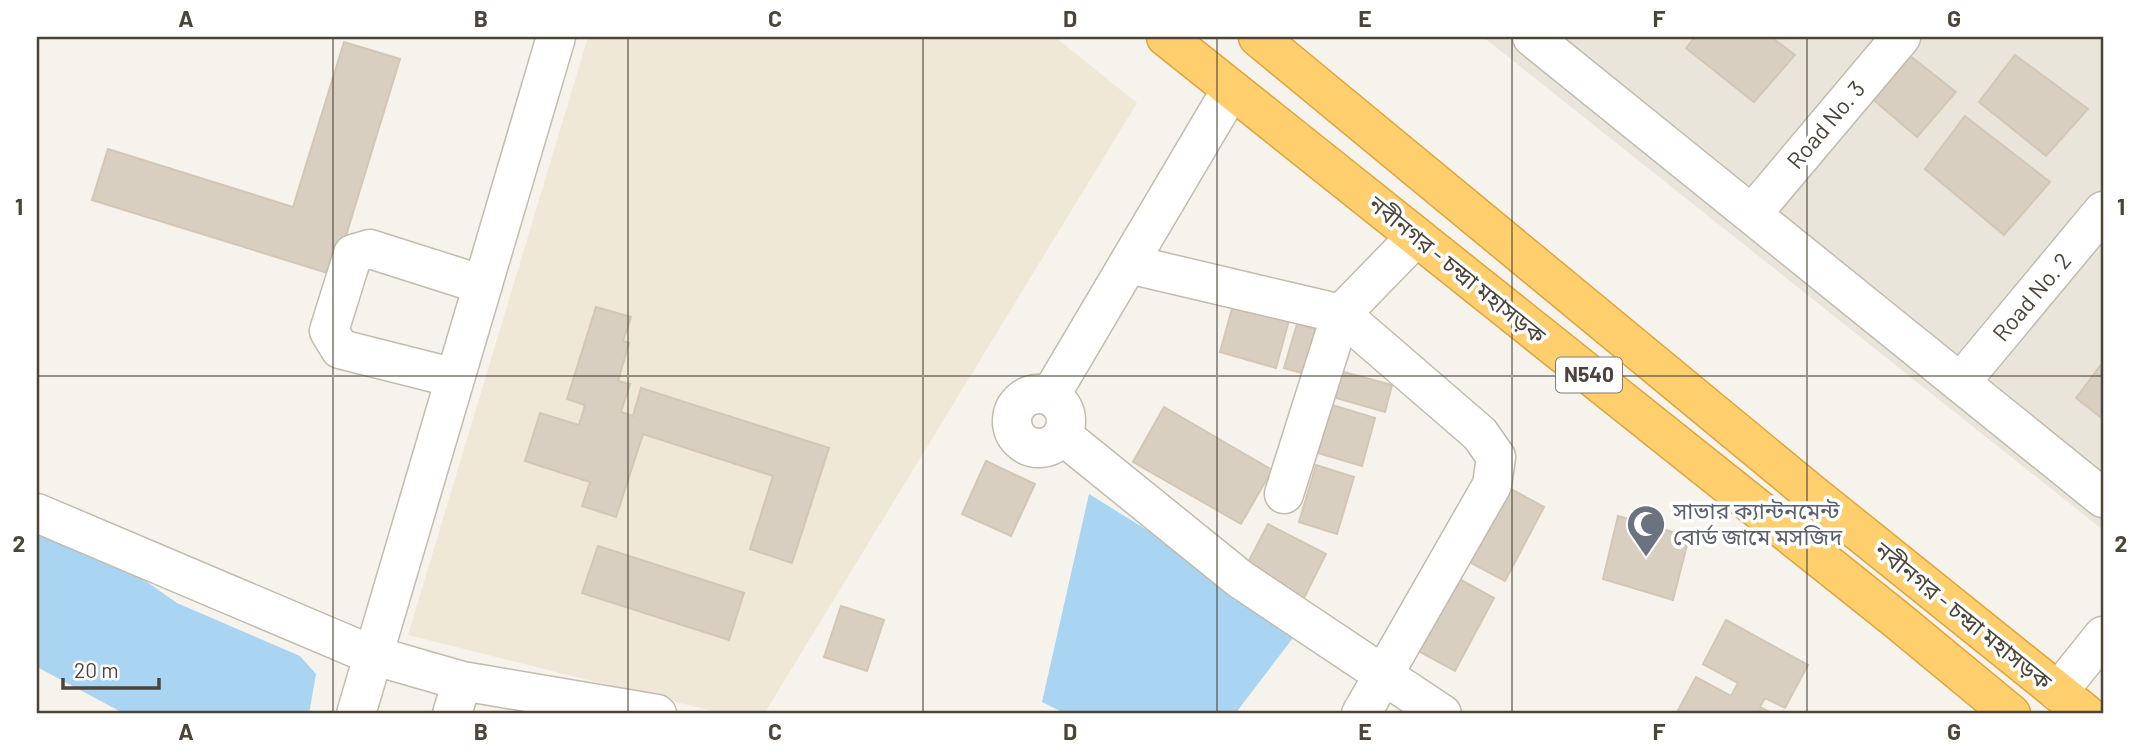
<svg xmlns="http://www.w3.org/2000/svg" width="2140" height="751" font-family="Barlow,'Noto Sans Bengali',sans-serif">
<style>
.residential{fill:#eae5da}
.education{fill:#efe8d6}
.water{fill:#a9d4f2}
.building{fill:#d8cfc1;stroke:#d3c7b4;stroke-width:2}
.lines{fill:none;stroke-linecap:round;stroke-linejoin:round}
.minor-casing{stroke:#c2bbae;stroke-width:41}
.highway-casing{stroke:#e0a43c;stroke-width:41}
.minor{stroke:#fff;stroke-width:38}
.highway{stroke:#ffcf6e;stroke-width:38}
.grid{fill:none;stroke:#4b4439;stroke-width:2;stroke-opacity:0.55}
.labels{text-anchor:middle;stroke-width:7;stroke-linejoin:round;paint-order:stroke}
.shield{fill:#fff;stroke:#817c74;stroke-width:2}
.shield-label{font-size:21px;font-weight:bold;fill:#4b4439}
.street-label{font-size:23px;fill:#4b4439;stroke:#fff}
.worship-label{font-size:23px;fill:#5b616d;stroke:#fff;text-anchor:start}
.neatline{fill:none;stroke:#4b4439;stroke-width:2.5}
.grid-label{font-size:23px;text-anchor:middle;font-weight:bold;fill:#4b4439}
</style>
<rect width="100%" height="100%" fill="#f6f3ec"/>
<path class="residential" d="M1483 37H2103V530Z"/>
<path class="education" d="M588 37H1055L1137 103 764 714H725L408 635Z"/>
<path class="water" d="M1089 494 1302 626 1235 714H1066L1042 702Z
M37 532 130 570 177 603 300 656 316 674 309 714H125L37 667Z"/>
<path class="building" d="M1695 37H1771L1795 55 1754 102 1686 48Z
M1886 37 1956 92 1917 137 1848 78Z
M344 42 400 59 334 275 92 200 108 149 293 207Z
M2015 55 2088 109 2046 156 1979 102Z
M1965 116 2050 182 2004 235 1925 169Z
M1235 298 1291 313 1276 368 1220 352Z
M596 307 631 317 623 341 629 343 618 381 630 384 621 412 633 416 641 388 829 448 792 563 750 549 773 476 643 434 616 517 582 506 590 482 525 461 540 413 579 425 585 405 567 399Z
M1297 324 1322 331 1309 375 1284 368Z
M2103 362V419L2076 398Z
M1340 371 1392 385 1385 412 1333 397Z
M1332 405 1375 418 1362 466 1318 453Z
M1164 407 1272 470 1241 524 1133 462Z
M986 461 1035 484 1011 536 962 514Z
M1316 465 1354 477 1337 534 1299 522Z
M1496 481 1544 507 1505 581 1456 555Z
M1618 516 1689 537 1673 600 1603 579Z
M1268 524 1326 554 1303 600 1244 570Z
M598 546 744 593 729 640 582 593Z
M1450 574 1494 598 1455 671 1411 647Z
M841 606 884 620 867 671 824 657Z
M1726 620 1808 665 1785 708 1765 698 1760 707 1773 714H1676L1696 677 1731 696 1738 683 1703 664Z"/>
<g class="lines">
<g class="minor-casing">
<path id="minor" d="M1532 37 2103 498
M1752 214 1901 37
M1129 264 1341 314 1284 494
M455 378 340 349 329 331 353 254 370 249 483 285
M1960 383 2103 211
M1012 421a27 27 0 1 1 54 0a27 27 0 1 1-54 0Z
M1050 396 1231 90
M1062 435 1240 579 1442 714
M37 513 372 655 462 681 657 714
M2058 692 2103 636
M356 714 556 37
M452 714 462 681
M1361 714 1492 485 1496 457 1480 434 1341 314 1416 237"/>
</g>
<g class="highway-casing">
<path id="highway" d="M1166 37 1896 619 2011 714
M1258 37 1807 490 2086 714"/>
</g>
<use href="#minor" class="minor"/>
<use href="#highway" class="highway"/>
</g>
<path class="grid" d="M333 37V714M628 37V714M923 37V714M1217 37V714M1512 37V714M1807 37V714M37 376H2103"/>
<defs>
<g id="mosque-pin" transform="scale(2.0125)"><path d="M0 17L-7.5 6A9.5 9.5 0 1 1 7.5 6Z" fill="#6b7280" stroke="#fff"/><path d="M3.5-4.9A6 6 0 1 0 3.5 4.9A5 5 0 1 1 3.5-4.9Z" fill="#fff"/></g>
</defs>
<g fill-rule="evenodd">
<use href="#mosque-pin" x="1646" y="524"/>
</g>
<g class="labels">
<rect class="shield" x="1556" y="357.5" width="66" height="35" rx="5"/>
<g class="shield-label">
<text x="1589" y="382">N540</text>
</g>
<g class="street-label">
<text transform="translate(1826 125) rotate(-50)" y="8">Road No. 3</text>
<text transform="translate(1457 270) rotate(39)" y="8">নবীনগর - চন্দ্রা মহাসড়ক</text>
<text transform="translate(2032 297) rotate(-50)" y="8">Road No. 2</text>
<text transform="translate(1963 616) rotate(39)" y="8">নবীনগর - চন্দ্রা মহাসড়ক</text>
</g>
<g class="worship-label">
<text x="1673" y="519">সাভার ক্যান্টনমেন্ট<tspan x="1673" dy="26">বোর্ড জামে মসজিদ</tspan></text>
</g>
</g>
<rect width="2140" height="751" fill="none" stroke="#ffffff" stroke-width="77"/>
<path d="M63 678v10h96v-10" fill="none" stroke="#4b4439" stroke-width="3.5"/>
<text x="74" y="678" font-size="21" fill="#4b4439" stroke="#ffffff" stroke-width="5" paint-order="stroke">20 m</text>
<rect x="38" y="38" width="2064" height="674" class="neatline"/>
<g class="grid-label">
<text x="186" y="27">A</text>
<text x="481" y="27">B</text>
<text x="775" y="27">C</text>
<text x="1070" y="27">D</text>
<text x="1365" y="27">E</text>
<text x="1659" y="27">F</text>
<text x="1954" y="27">G</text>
<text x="19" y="215">1</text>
<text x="2121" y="215">1</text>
<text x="19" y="552">2</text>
<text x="2121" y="552">2</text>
<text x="186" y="740">A</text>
<text x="481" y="740">B</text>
<text x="775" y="740">C</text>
<text x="1070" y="740">D</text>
<text x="1365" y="740">E</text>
<text x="1659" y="740">F</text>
<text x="1954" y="740">G</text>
</g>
</svg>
